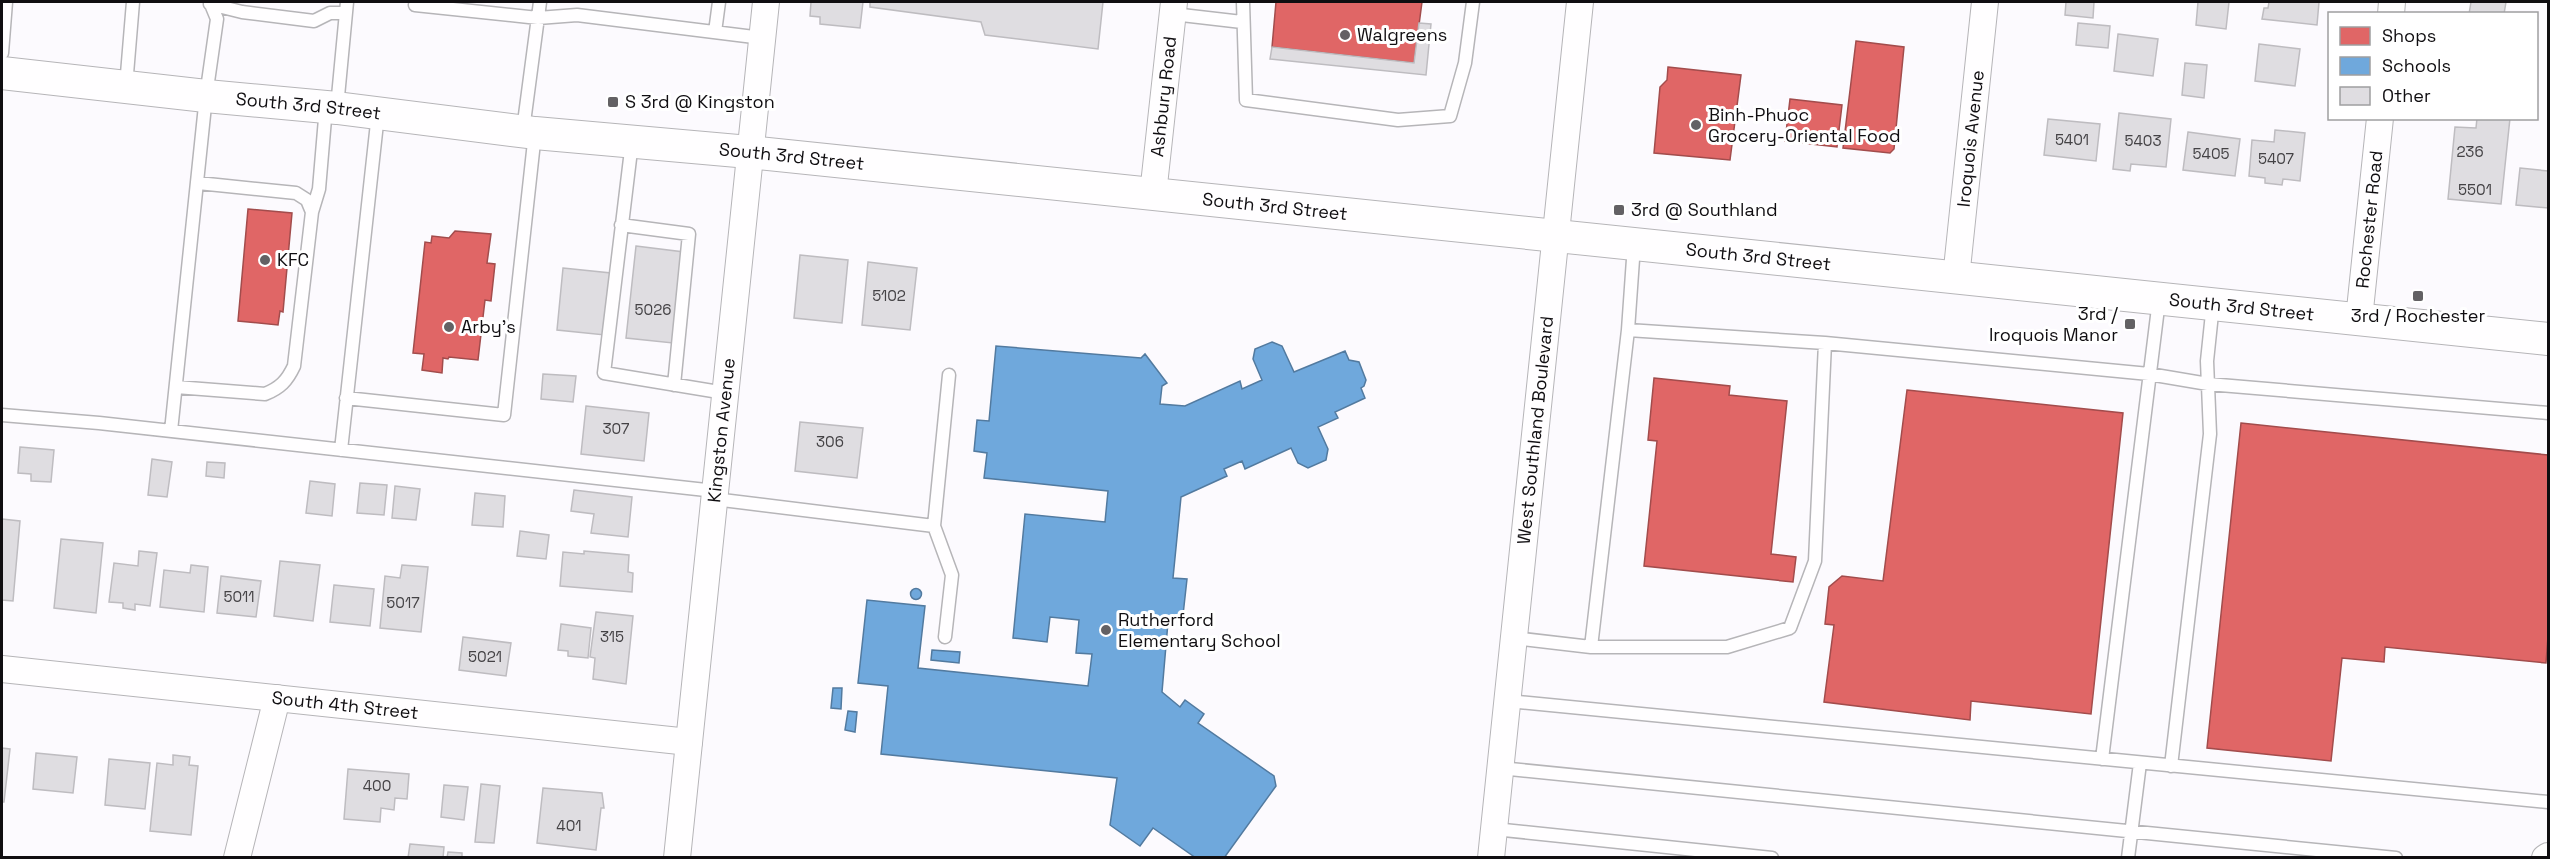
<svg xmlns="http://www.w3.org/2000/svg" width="2550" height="859" font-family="'Space Grotesk',sans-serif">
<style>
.shops{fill:#e06666;stroke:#a24c4c;stroke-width:1.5}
.schools{fill:#6fa8dc;stroke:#527a9f;stroke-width:1.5}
.building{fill:#dfdde1;stroke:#bebcc0;stroke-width:1.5}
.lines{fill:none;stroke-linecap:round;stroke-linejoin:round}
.service-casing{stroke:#b6b5b8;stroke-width:15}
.minor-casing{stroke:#b6b5b8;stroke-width:28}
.tertiary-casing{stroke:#b6b5b8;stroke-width:34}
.service{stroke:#fffeff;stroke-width:12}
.minor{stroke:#fffeff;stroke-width:26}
.tertiary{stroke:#fffeff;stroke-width:32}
.poi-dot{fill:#636164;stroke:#fff;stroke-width:2}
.labels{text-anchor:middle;stroke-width:6;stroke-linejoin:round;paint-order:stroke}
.number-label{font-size:15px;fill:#444245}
.poi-label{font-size:18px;fill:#100e11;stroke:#fff;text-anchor:start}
.street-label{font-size:18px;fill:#100e11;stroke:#fff}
</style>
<rect width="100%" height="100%" fill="#fcfafe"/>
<path class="shops" d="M1276 2H1422L1414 63 1272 47Z
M1856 41 1904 47 1894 149 1890 153 1843 148Z
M1668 67 1741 75 1730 160 1654 153 1660 87 1667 80Z
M1790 99 1842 105 1837 147 1785 141Z
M248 209 292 213 283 312 280 311 278 325 238 321Z
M455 231 491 234 487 263 495 264 491 301 485 300 478 360 449 357 448 359 443 358 442 373 422 370 424 354 413 353 425 242 431 243 432 236 449 238Z
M1654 378 1730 386 1729 395 1787 401 1771 554 1796 557 1793 582 1644 566 1657 441 1648 440Z
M1907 390 2123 413 2091 714 1971 701 1970 720 1824 702 1834 625 1825 624 1829 587 1842 576 1883 581Z
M2241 423 2548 455V636L2546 663 2385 647 2384 662 2342 658 2331 761 2207 748Z"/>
<path class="schools" d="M1272 342 1282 346 1294 372 1345 351 1349 360 1359 362 1366 380 1364 386 1361 388 1365 398 1335 412 1338 418 1318 427 1328 449 1326 460 1308 468 1298 463 1291 448 1245 469 1242 461 1224 469 1227 476 1181 497 1173 578 1187 579 1183 615 1168 622 1162 692 1180 707 1185 700 1204 714 1198 723 1274 776 1276 786 1224 858H1196L1153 828 1140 846 1110 825 1117 778 881 754 888 686 858 683 867 600 925 606 918 668 1088 686 1092 654 1076 653 1079 620 1050 617 1047 642 1013 638 1025 514 1105 522 1108 491 984 478 987 453 974 451 977 420 989 421 996 346 1141 358 1145 354 1167 383 1162 386 1160 404 1185 406 1240 381 1242 389 1262 380 1253 359 1255 349Z
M910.5 594a5.5 5.5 0 1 1 11 0a5.5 5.5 0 1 1-11 0Z
M932 650 960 652 959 663 931 660Z
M833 688H842L841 709 831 708Z
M848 711 857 712 855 732 845 730Z"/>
<path class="building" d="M811 2H863L860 28 820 24V17L810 16Z
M870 2H1103L1098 49 985 35 981 22 870 7Z
M2066 2H2094L2093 18 2065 15Z
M2198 2H2229L2226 29 2196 25Z
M2269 2H2319L2317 25 2262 19 2264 8H2268Z
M2471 2H2506L2504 14H2469Z
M1419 23 1431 24 1426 75 1270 59 1272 47 1414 63Z
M2078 23 2110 26 2108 48 2076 45Z
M2118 34 2158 39 2153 76 2114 71Z
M2259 44 2300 49 2295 86 2255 81Z
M2185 63 2207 65 2204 98 2182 95Z
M2119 113 2171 119 2166 167 2131 164 2130 171 2113 169Z
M2477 118H2510L2501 204 2448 199 2455 127 2476 128Z
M2048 119 2100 124 2096 161 2044 155Z
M2275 130 2305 133 2300 181 2283 179 2282 185 2265 183V178L2249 176 2252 140 2274 142Z
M2188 132 2240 139 2235 176 2183 170Z
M2520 168 2548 171V208L2516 205Z
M636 246 684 252 673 343 626 338Z
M800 255 848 260 842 323 794 318Z
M868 262 917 268 910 330 862 325Z
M563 268 611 273 605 335 557 330Z
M543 374 576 376 573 402 541 399Z
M586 406 649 413 644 461 581 454Z
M800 422 863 428 857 478 795 471Z
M20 447 54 450 51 482 31 481V474L18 473Z
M152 459 172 462 167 497 148 495Z
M207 462 225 463 224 478 206 476Z
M310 481 335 484 332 516 306 513Z
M360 483 387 485 384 515 357 513Z
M395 486 420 489 416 520 392 518Z
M574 490 632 497 628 537 591 533 594 514 571 511Z
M475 493 505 496 503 527 472 525Z
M2 519 20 521 13 601 2 600Z
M520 531 549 535 546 559 517 556Z
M61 539 103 543 96 613 54 608Z
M139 551 157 553 150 606 135 604V610L123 608V603L109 602 114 563 138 566Z
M584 551 629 555 628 572 633 573 632 592 560 586 563 552 584 554Z
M280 561 320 565 313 621 274 616Z
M191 565 208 567 204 612 160 607 164 570 190 573Z
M402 565 428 567 421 632 380 628 385 576 400 578Z
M221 576 261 581 256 617 217 613Z
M334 585 374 589 370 626 330 622Z
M596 612 633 616 626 684 593 679 595 658 590 657Z
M561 624 591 628 588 658 568 656V651L558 650Z
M463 637 511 643 506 676 459 670Z
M2 748 10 749 4 802H2Z
M36 753 77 757 73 793 33 789Z
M173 755 190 757 189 765 198 766 191 835 150 831 157 763 173 765Z
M109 759 150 763 145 809 105 805Z
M348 769 409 774 407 799 395 798 394 810 381 808 380 822 344 819Z
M481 784 500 786 494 843 475 842Z
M444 785 468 787 464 820 441 817Z
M543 788 602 793 604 808H601L596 850 537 843Z
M410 844 444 847 443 858H408Z
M448 852 462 853V858H447Z"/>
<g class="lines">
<g class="service-casing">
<path id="service" d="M1243 2 1246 100 1398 120 1450 116 1465 63 1473 2
M210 4 242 12 314 21 330 13H346
M415 5 538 18 577 15 762 38
M1173 14 1242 22
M715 32 719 2
M2 53 6 2
M126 86 133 2
M337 107 347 2
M523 130 540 2
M632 142 604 373 725 393
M312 212 319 189 326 107
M621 225 689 234 674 385
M1634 245 1628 330 1825 343 2149 374 2208 384 2548 413
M176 387 265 394C280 388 287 381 294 366L312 212 307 200 296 193 198 183
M346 398 504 415 535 133
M2 415 99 423 715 491
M171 431 206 96 217 19 210 2
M341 450 378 114
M714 499 934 526 949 375
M934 526 952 575 945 637
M1514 638 1591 647 1628 330
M1591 647H1727L1790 628 1815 561 1825 343
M1508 701 2548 802
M2102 759 2159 300
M2171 766 2210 434 2207 361 2213 304
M1500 768 2396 858
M1494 829 1772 858
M2128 858 2140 763"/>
</g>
<g class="minor-casing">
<g id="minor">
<path d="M2391 14 2392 2"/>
<path id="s1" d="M1153 194 1174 2"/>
<path id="s2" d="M1956 278 1985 2"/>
<path id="s3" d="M2359 319 2380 118"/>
<path id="s4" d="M2 669 689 742"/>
<path d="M237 858 277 698"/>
<path id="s5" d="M677 858 766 2"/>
<path id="s6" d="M1491 858 1580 2"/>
<path d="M2545 858 2548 856"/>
</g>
</g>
<g class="tertiary-casing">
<g id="tertiary">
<path id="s7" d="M2 73 206 96 337 108 535 133 749 152 2548 339"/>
</g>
</g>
<use href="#service" class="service"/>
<use href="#minor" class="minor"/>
<use href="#tertiary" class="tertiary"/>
</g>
<g class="poi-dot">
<circle cx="1345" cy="35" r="6"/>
<rect x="607" y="96" width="12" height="12" rx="3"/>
<circle cx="1696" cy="125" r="6"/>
<rect x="1613" y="204" width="12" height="12" rx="3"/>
<circle cx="265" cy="260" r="6"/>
<rect x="2412" y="290" width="12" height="12" rx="3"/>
<rect x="2124" y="318" width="12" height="12" rx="3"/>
<circle cx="449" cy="327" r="6"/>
<circle cx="1106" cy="630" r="6"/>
</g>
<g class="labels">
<g class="number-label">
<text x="2072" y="145">5401</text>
<text x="2143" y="146">5403</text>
<text x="2470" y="157">236</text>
<text x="2211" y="159">5405</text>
<text x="2276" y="164">5407</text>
<text x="2475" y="195">5501</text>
<text x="889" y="301">5102</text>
<text x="653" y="315">5026</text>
<text x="616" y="434">307</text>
<text x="830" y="447">306</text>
<text x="239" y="602">5011</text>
<text x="403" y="608">5017</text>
<text x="612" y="642">315</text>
<text x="485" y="662">5021</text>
<text x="377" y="791">400</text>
<text x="569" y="831">401</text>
</g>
<g class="poi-label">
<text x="1357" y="41">Walgreens</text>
<text x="625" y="108">S 3rd @ Kingston</text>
<text x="1708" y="121">Binh-Phuoc<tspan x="1708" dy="21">Grocery-Oriental Food</tspan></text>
<text x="1631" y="216">3rd @ Southland</text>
<text x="277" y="266">KFC</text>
<text x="2118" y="320" text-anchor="end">3rd /<tspan x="2118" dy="21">Iroquois Manor</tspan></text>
<text x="2418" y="322" text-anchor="middle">3rd / Rochester</text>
<text x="461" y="333">Arby's</text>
<text x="1118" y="626">Rutherford<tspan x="1118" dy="21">Elementary School</tspan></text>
</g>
<g class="street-label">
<text dy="6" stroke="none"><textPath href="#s1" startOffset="98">Ashbury Road</textPath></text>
<text dy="6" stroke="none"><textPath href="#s7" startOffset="308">South 3rd Street</textPath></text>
<text dy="6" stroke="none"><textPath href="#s2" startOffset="140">Iroquois Avenue</textPath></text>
<text dy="6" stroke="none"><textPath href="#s7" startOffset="794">South 3rd Street</textPath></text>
<text dy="6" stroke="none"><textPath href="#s7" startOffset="1280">South 3rd Street</textPath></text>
<text dy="6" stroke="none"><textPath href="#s3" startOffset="100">Rochester Road</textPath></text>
<text dy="6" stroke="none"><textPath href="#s7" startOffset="1766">South 3rd Street</textPath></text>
<text dy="6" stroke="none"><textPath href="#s7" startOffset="2252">South 3rd Street</textPath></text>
<text dy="6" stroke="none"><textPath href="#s5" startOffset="430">Kingston Avenue</textPath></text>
<text dy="6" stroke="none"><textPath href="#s6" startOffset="430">West Southland Boulevard</textPath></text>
<text dy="6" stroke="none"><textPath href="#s4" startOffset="345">South 4th Street</textPath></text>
</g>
</g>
<rect width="2550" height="859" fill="none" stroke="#100e11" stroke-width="6"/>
<rect x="2328" y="12" width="210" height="108" fill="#ffffff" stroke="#9f9fa0" stroke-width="1.5"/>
<rect x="2340" y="27" width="30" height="18" fill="#e06666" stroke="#9f9fa0" stroke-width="1.5"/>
<text x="2382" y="42" font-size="18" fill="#100e11">Shops</text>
<rect x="2340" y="57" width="30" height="18" fill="#6fa8dc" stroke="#9f9fa0" stroke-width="1.5"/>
<text x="2382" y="72" font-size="18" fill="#100e11">Schools</text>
<rect x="2340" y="87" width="30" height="18" fill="#dfdde1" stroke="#9f9fa0" stroke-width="1.5"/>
<text x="2382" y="102" font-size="18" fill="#100e11">Other</text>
</svg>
